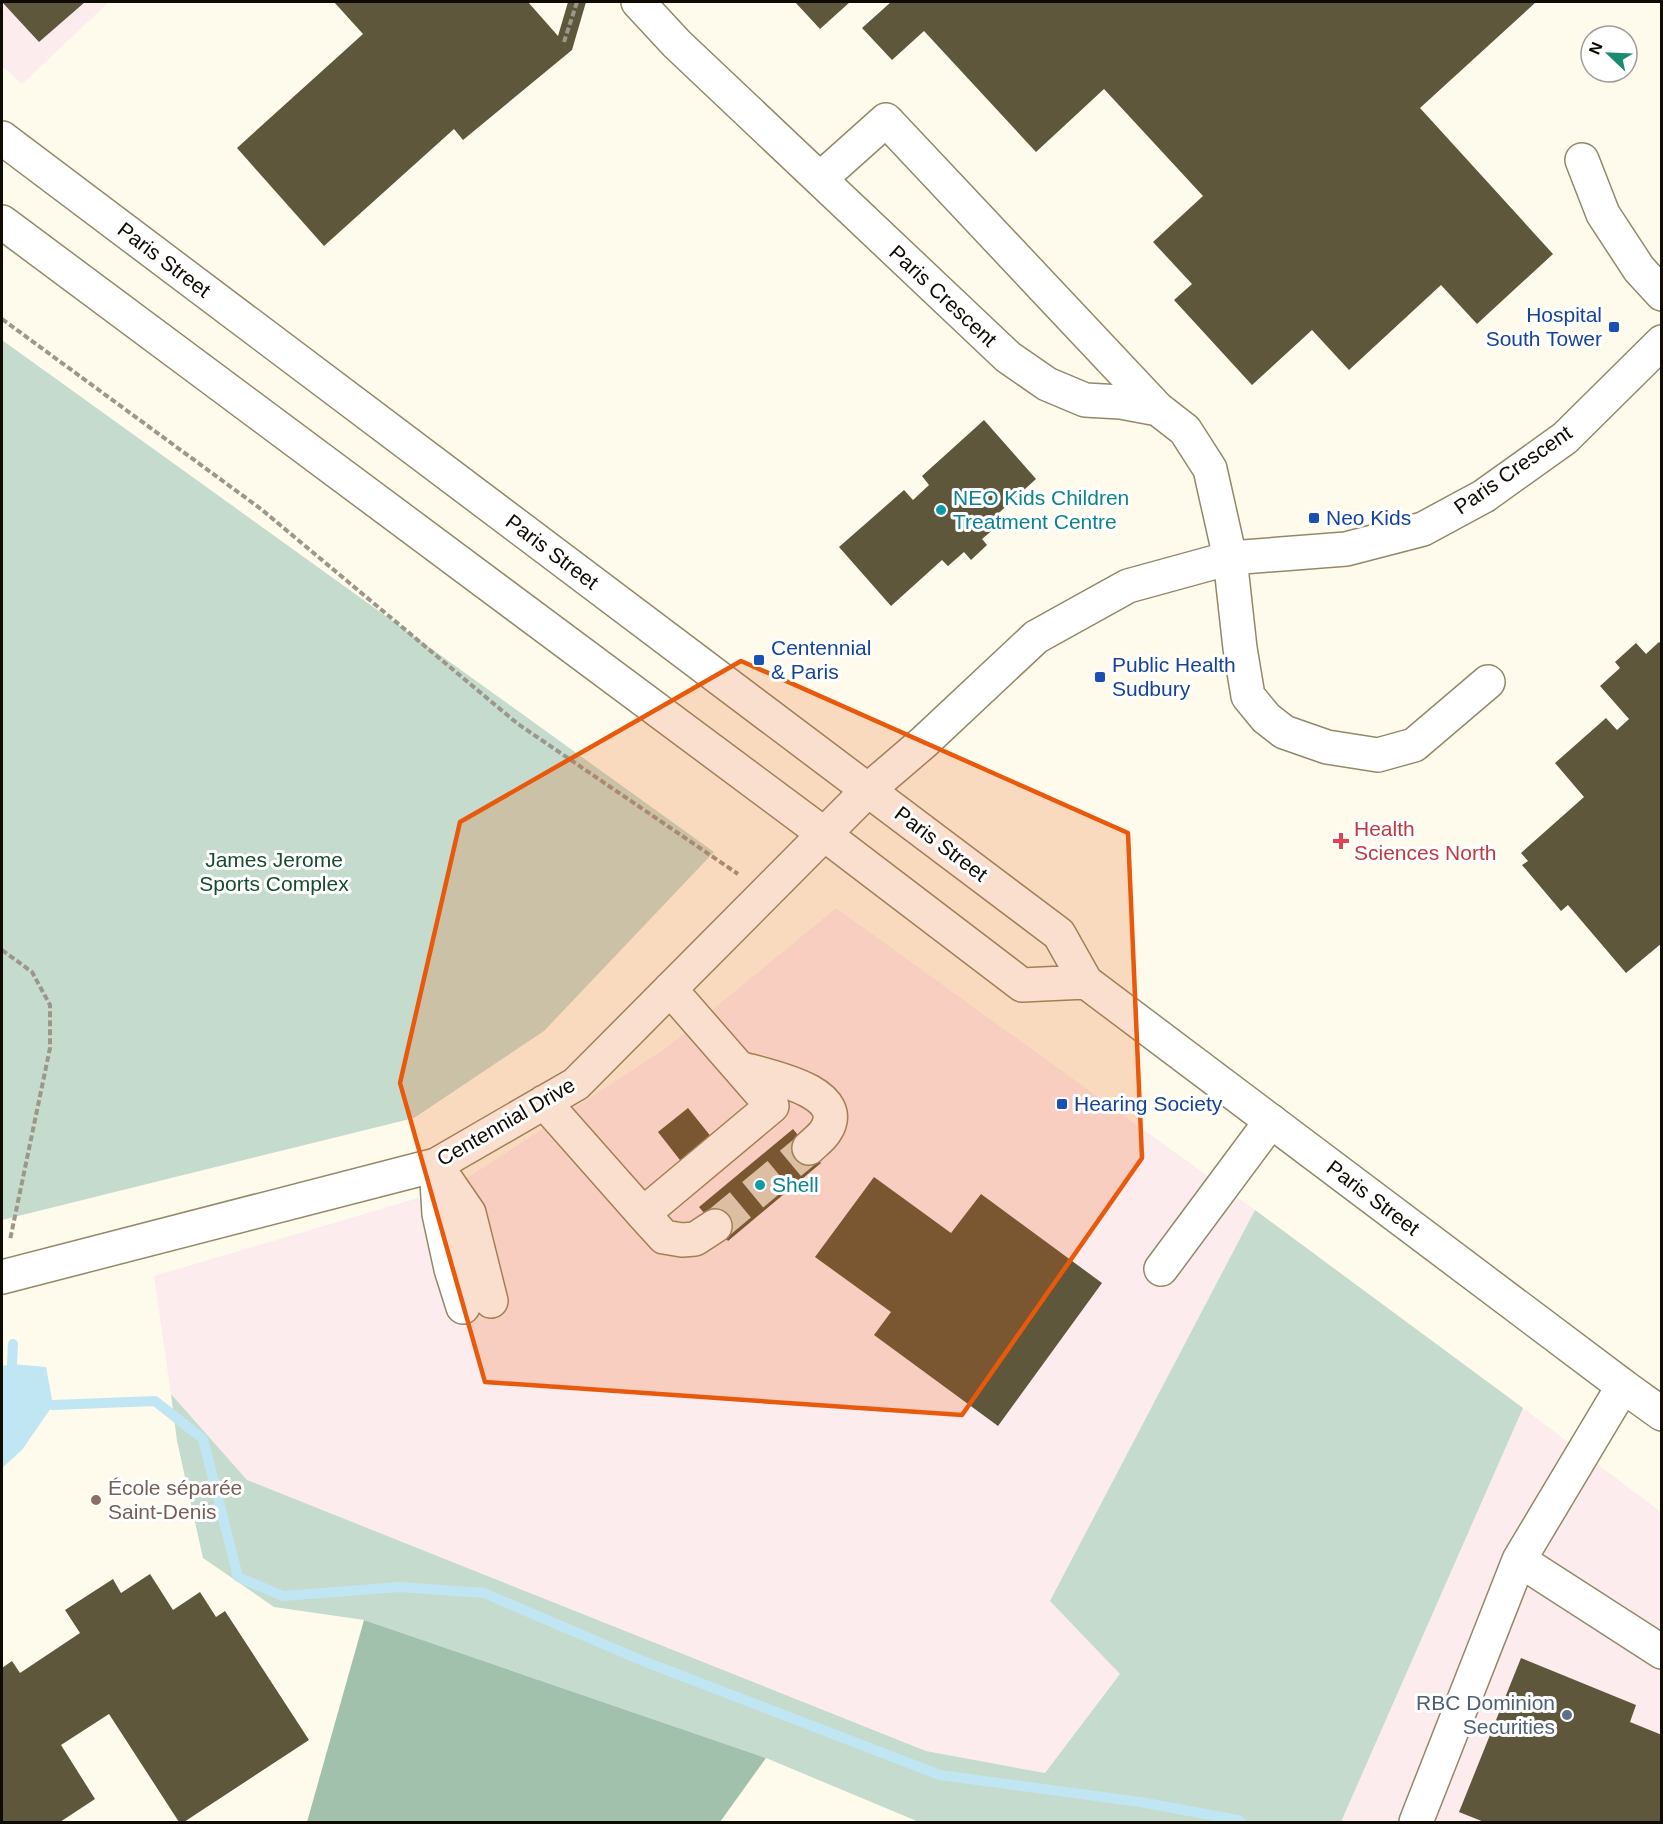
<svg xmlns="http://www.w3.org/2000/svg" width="1663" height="1824" font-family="Arial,sans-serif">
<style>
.commercial{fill:#fceced}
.green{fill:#c5dbcd}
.forest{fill:#a1c1ad}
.water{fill:#c0e6f4}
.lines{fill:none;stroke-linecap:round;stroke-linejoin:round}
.stream{stroke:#c0e6f4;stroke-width:10}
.building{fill:#5f573b}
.minor-tunnel{stroke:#dad7ca;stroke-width:33;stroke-dasharray:33 16;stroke-linecap:butt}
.minor-casing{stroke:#928969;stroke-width:36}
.major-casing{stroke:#928969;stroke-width:36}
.path{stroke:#9b978b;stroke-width:4;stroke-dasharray:6 3;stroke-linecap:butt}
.minor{stroke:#fff;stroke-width:33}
.major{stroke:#fff;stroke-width:33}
.marked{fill:#e8590c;fill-opacity:0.2;stroke:#e8590c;stroke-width:4.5;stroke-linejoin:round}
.transit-dot{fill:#1a4fb4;stroke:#fff;stroke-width:2}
.culture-dot{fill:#0f9aa8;stroke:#fff;stroke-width:2}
.health-dot{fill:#e0444e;stroke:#fff;stroke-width:2}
.education-dot{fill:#8d6e63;stroke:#fff;stroke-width:2}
.service-dot{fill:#5c6f8a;stroke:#fff;stroke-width:2}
.labels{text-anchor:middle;stroke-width:6;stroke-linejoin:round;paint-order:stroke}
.street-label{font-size:21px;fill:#0f0b02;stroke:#fff}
.transit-label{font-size:21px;fill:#164399;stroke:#fff;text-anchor:start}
.culture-label{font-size:21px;fill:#0d838f;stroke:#fff;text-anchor:start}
.health-label{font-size:21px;fill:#be3a42;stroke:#fff;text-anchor:start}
.park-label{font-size:21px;fill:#144b30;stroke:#fff}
.education-label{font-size:21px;fill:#785e54;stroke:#fff;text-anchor:start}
.service-label{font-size:21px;fill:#4e5e75;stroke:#fff;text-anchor:end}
</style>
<rect width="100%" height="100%" fill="#fefbed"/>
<path class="commercial" d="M2 2H109L22 84 2 66Z
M836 908 1255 1210 1051 1600 1120 1674 1045 1773 926 1751 247 1480 171 1394 154 1276 452 1188 666 1048Z
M1523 1408 1661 1512V1822H1341Z"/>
<path class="green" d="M2 340 714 852 544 1031 414 1118 2 1220Z
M1255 1210 1523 1408 1341 1822H919L766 1758 364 1620 274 1607 203 1558 177 1441 171 1394 247 1480 926 1751 1045 1773 1120 1674 1050 1601Z"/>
<path class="forest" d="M364 1620 766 1758 720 1822H307Z"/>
<path class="water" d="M12 1364 46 1367 53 1405 22 1450 2 1468V1366Z"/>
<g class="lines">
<path class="stream" d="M12 1364 13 1344
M53 1405 155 1401 203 1439 238 1577 283 1596 399 1587 484 1593 643 1661 940 1775 1140 1802 1238 1820 1241 1822"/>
</g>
<path class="building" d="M2 2H85L39 42Z
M334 2H528L558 36 568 2H586L572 50 463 140 454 129 324 246 237 148 363 34Z
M795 2H850L820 29Z
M891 2H1536L1420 108 1553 254 1477 324 1441 285 1349 370 1312 330 1252 385 1174 300 1192 284 1153 242 1203 196 1104 89 1036 152 924 31 892 60 862 28Z
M984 420 1036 479 990 521 995 528 982 539 987 545 971 560 964 552 948 566 942 560 891 606 839 547 904 490 913 500 929 485 922 476Z
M1659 642 1662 644V943L1626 973 1568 905 1561 911 1522 865 1528 861 1521 853 1584 797 1555 763 1606 718 1617 730 1629 719 1600 686 1620 668 1615 662 1636 643 1646 654Z
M688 1108 729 1159 698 1183 658 1132Z
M793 1129 821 1163 728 1241 699 1207Z
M874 1177 951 1233 981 1194 1102 1283 998 1426 874 1335 891 1312 815 1257Z
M150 1574 173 1610 200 1592 216 1617 225 1611 309 1740 184 1822H179L109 1714 61 1745 95 1799 60 1822H2V1668L12 1661 20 1673 80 1633 65 1610 113 1579 121 1593Z
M1521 1658 1636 1705 1630 1722 1662 1735V1822H1484L1459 1812Z"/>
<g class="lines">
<path class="minor-tunnel" d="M715 1226 809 1148"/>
<g class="minor-casing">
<path id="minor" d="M638 2 677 44 1008 357 1047 384 1085 400 1121 402 1158 409 1185 430 1210 469 1230 558 1240 648 1248 696 1266 718 1284 732 1327 747 1378 755 1414 745 1488 682
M1582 160 1603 214 1639 269 1662 294
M820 179 886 120 1158 409
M739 1068C763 1075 853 1091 825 1132 821 1138 814 1143 809 1148
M544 1102 643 1214 772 1106 670 989
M436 1165 469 1213 491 1301
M436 1165 439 1214 451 1269 463 1307
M643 1214 664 1237 682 1240 695 1239 715 1226
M1161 1269 1271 1121
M2 1277 436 1165 576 1084 868 790 924 742 1036 637 1128 586 1230 558 1346 549 1423 529 1484 496 1565 438 1662 342
M1623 1386 1519 1560 1662 1652
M1416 1822 1519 1560"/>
</g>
<g class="major-casing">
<path id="major" d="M2 138 1059 934 1086 982 1623 1386 1662 1414
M2 222 824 834 1022 985 1086 982"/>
</g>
<path class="path" d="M564 42 577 2
M2 319 261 509 518 724 738 874
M2 950 32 972 50 1005V1048L10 1240"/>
<use href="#minor" class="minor"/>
<use href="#major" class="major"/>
</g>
<path class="marked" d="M741 661 1128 833 1142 1158 962 1415 485 1382 400 1083 460 822Z"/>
<g class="transit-dot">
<rect x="1608" y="321" width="12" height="12" rx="3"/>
<rect x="1308" y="512" width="12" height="12" rx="3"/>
<rect x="753" y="654" width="12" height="12" rx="3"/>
<rect x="1094" y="671" width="12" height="12" rx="3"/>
<rect x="1056" y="1098" width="12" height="12" rx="3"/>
</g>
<g class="culture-dot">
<circle cx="941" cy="510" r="6"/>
<circle cx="760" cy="1185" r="6"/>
</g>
<path class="health-dot" d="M1338 832h6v6h6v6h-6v6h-6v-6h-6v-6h6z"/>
<circle class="education-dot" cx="96" cy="1500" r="6"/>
<circle class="service-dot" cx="1567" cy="1715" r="6"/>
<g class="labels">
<g class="street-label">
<text transform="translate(164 260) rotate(37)" y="7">Paris Street</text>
<text transform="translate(943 296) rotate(43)" y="7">Paris Crescent</text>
<text transform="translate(1513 470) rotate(-35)" y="7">Paris Crescent</text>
<text transform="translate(552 552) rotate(37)" y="7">Paris Street</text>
<text transform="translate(941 844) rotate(37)" y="7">Paris Street</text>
<text transform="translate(506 1122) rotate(-30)" y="7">Centennial Drive</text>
<text transform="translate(1373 1198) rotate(37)" y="7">Paris Street</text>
</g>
<g class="transit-label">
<text x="1602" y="322" text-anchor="end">Hospital<tspan x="1602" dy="24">South Tower</tspan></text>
<text x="1326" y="525">Neo Kids</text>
<text x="771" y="655">Centennial<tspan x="771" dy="24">&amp; Paris</tspan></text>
<text x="1112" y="672">Public Health<tspan x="1112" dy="24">Sudbury</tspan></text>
<text x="1074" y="1111">Hearing Society</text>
</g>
<g class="culture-label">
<text x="953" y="505">NEO Kids Children<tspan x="953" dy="24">Treatment Centre</tspan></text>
<text x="772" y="1192">Shell</text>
</g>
<g class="health-label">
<text x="1354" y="836">Health<tspan x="1354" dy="24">Sciences North</tspan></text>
</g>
<g class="park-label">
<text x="274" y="867">James Jerome<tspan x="274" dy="24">Sports Complex</tspan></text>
</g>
<g class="education-label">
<text x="108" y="1495">École séparée<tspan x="108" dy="24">Saint-Denis</tspan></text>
</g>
<g class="service-label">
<text x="1555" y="1710">RBC Dominion<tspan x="1555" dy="24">Securities</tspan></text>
</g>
</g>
<rect width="1663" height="1824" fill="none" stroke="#0f0b02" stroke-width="6"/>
<g transform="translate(1609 54) rotate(293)"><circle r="28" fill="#ffffff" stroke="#9f9d9a" stroke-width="1.5"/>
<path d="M0-4.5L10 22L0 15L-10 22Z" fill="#198c6d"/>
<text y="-9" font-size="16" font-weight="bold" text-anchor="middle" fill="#0f0b02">N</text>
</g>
</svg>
